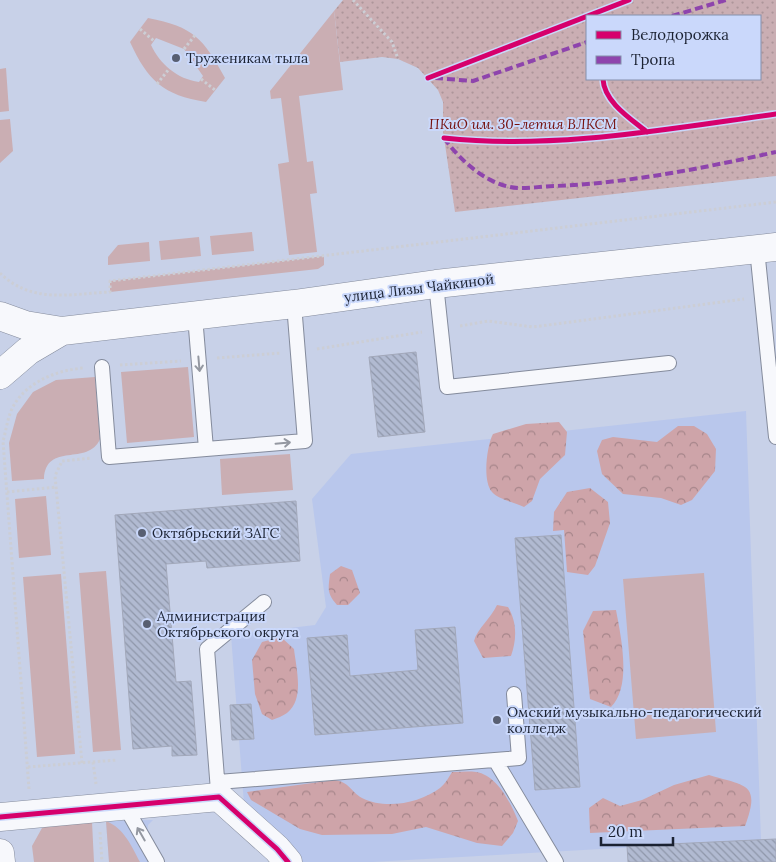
<svg xmlns="http://www.w3.org/2000/svg" width="776" height="862" font-family="Lora,serif">
<style>
.built{fill:#b9c7ec}
.green{fill:#caaeb3;fill-rule:evenodd}
.forest{fill:url(#forest-crowns)}
.park{fill:url(#park-dots);fill-rule:evenodd}
.building{fill:url(#building-back-hatch);stroke:#a2a8ba}
.lines{fill:none;stroke-linecap:round;stroke-linejoin:round}
.lane-casing{stroke:#848b9c;stroke-width:16}
.street-casing{stroke:#848b9c;stroke-width:29}
.primary-casing{stroke:#848b9c;stroke-width:29}
.path{stroke:#ccced5;stroke-width:3;stroke-dasharray:2.5 2.5;stroke-linecap:butt}
.lane{stroke:#f7f8fc;stroke-width:14}
.street{stroke:#f7f8fc;stroke-width:28}
.primary{stroke:#f7f8fc;stroke-width:28}
.quiet{stroke:#8e44ad;stroke-width:4;stroke-dasharray:8 4;stroke-linecap:butt}
.cycleway-casing{stroke:#cad8fb;stroke-width:8}
.cycleway{stroke:#d6006c;stroke-width:5}
.oneway{stroke:#9498a1}
.poi-dot{fill:#585f72;stroke:#cad8fb;stroke-width:2}
.labels{text-anchor:middle;stroke-width:4;stroke-linejoin:round;paint-order:stroke}
.poi-label{font-size:14px;fill:#1b2232;stroke:#cad8fb;text-anchor:start}
.park-label{font-size:14px;font-style:italic;fill:#76110e;stroke:#cad8fb}
.street-label{font-size:14px;fill:#1b2232;stroke:#cad8fb}
</style>
<defs>
<pattern id="forest-crowns" width="20" height="18" patternUnits="userSpaceOnUse" patternTransform="scale(1.25)"><rect width="20" height="18" fill="#cea4a9"/><path d="M2 6a3 3 0 1 1 6 0M12 15a3 3 0 1 1 6 0" fill="none" stroke="#a6858a"/></pattern>
<pattern id="park-dots" width="8" height="8" patternUnits="userSpaceOnUse" patternTransform="scale(1.25)"><rect width="8" height="8" fill="#caaeb3"/><path d="M2 2h.1M6 6h.1" fill="none" stroke="#ad959a" stroke-width="1.8" stroke-linecap="round"/></pattern>
<pattern id="building-back-hatch" width="6" height="6" patternUnits="userSpaceOnUse" patternTransform="scale(1.25)"><rect width="6" height="6" fill="#b1bad1"/><path d="M-1 5l2 2M0 0l6 6M5-1l2 2" fill="none" stroke="#8f97aa"/></pattern>
</defs>
<rect width="100%" height="100%" fill="#c8d1e8"/>
<path class="built" d="M746 411 761 840 372 862H303L244 804 231 635 315 625 326 607 312 499 351 454Z
M153 820 148 825 147 834 164 862H109L106 821Z"/>
<path class="green" d="M334 11 343 90 299 96 307 162 313 161 317 193 310 194 317 252 289 255 278 164 289 162 281 98 271 99 270 91Z
M148 18C194 27 203 38 225 78L206 102C163 95 148 81 130 42ZM156 38 184 49 203 76 199 82C177 79 160 64 151 45Z
M6 68 9 111 0 112V69Z
M10 119 13 151 0 163V120Z
M252 232 254 251 212 255 210 236Z
M199 237 201 256 161 260 159 241Z
M149 242 150 261 108 265V257L118 245Z
M324 256V265L318 269 110 292V281Z
M188 367 194 437 127 443 121 372Z
M95 377 100 439C88 467 46 441 44 479L12 481 9 443 17 414 33 392 56 380Z
M290 454 293 490 222 495 220 459Z
M46 496 51 555 19 558 15 499Z
M106 571 121 750 93 752 79 573Z
M704 573 716 732 636 739 623 579Z
M61 574 75 754 37 757 23 577Z
M106 821C124 828 132 847 140 862H109Z
M92 822 94 862H34L32 846 42 828 53 824Z"/>
<path class="forest" d="M559 422 567 432 565 455 540 479 532 501 524 507C515 503 498 499 492 492 482 481 487 445 493 434L526 424Z
M678 426H694L707 434 716 449 715 471 692 500 681 505 661 498 623 494 602 474 597 451 602 440 613 437 657 442Z
M590 488 608 502 610 523 595 566 588 575 567 572 564 530 553 531 554 512 567 492Z
M341 566 352 570 360 593 348 605H337C327 593 328 590 330 574Z
M497 605 508 607C517 622 517 639 511 656L483 658 474 641C477 629 491 618 497 605Z
M616 610C621 637 632 686 611 707L590 699 583 631 593 611Z
M281 637 294 649C296 668 305 699 287 713 283 716 277 718 272 720L262 714 255 694 252 660 262 642Z
M452 772C460 772 468 771 476 772 497 775 511 803 518 821L513 833 502 846 477 843 426 827 392 834 322 835 300 829 251 800 247 792 334 780C350 782 350 791 362 798 386 810 420 803 440 788 445 784 449 777 452 772Z
M709 775C746 786 761 783 745 826L590 833 589 808 603 798 620 806 642 800 674 785Z"/>
<path class="park" d="M343 0H776V176L455 212 443 131V102L438 90 418 68 398 59 382 57 340 62 334 11ZM587 16H760V79H587Z"/>
<path class="building" d="M416 352 425 432 378 437 369 357Z
M296 501 300 561 207 568 206 561 166 564 176 682 191 681 197 755 172 756V746L133 749 115 515Z
M561 535 580 787 535 790 515 538Z
M455 627 463 723 315 735 307 638 347 635 350 676 418 670 415 630Z
M251 704 254 739 232 740 230 705Z
M776 839V862H628L627 846Z"/>
<g class="lines">
<g class="lane-casing">
<path id="lane" d="M757 249 776 437
M436 284 447 387 669 363
M195 316 206 449 305 441 294 304
M102 367 109 457 206 449
M495 760 556 862
M218 782 519 758 514 694
M218 791 207 649 264 602
M125 806 157 862"/>
</g>
<g class="street-casing">
<path id="street" d="M0 817 219 797 277 849 288 862"/>
</g>
<g class="primary-casing">
<path id="primary" d="M0 316 25 325 62 331 294 304 436 284 776 247
M0 375 28 351 62 331
M0 853 1 862"/>
</g>
<path class="path" d="M353 0 392 42 398 59
M140 29 154 41
M184 49 196 34
M201 79 215 90
M157 84 169 69
M0 273C31 304 70 294 110 292V281L776 202
M460 326 488 321 533 327 744 299
M317 349 422 332
M217 358 281 353
M120 365 181 361
M7 492 56 487
M93 762 96 784
M82 763 55 476 62 461 91 458
M28 767 117 760
M29 789 3 441C6 431 7 421 11 411 23 383 56 370 84 368
M100 832 102 862"/>
<use href="#lane" class="lane"/>
<use href="#street" class="street"/>
<use href="#primary" class="primary"/>
<path class="quiet" d="M672 16 726 0
M435 78 473 81 587 42
M444 138C459 159 484 182 510 187 523 190 541 186 555 186 630 183 703 168 776 152"/>
<g class="cycleway-casing">
<path id="cycleway" d="M428 78 629 0
M603 79C604 102 631 119 647 132
M444 138C555 150 667 129 776 114
M0 817 219 797 277 849 288 862"/>
</g>
<use href="#cycleway" class="cycleway"/>
</g>
<defs><path id="oneway-shaft" d="M-6 0H5M1.5-3L5.5 0L1.5 3" fill="none" stroke-width="1.6" stroke-linecap="round" stroke-linejoin="round" transform="scale(1.25)"/></defs>
<g class="oneway">
<use href="#oneway-shaft" transform="translate(199 364) rotate(85)"/>
<use href="#oneway-shaft" transform="translate(283 443) rotate(-5)"/>
<use href="#oneway-shaft" transform="translate(141 834) rotate(-120)"/>
</g>
<g class="poi-dot">
<circle cx="176" cy="58" r="5"/>
<circle cx="142" cy="533" r="5"/>
<circle cx="147" cy="624" r="5"/>
<circle cx="497" cy="720" r="5"/>
</g>
<g class="labels">
<g class="poi-label">
<text x="186" y="63">Труженикам тыла</text>
<text x="152" y="538">Октябрьский ЗАГС</text>
<text x="157" y="621">Администрация<tspan x="157" dy="16">Октябрьского округа</tspan></text>
<text x="507" y="717">Омский музыкально-педагогический<tspan x="507" dy="16">колледж</tspan></text>
</g>
<g class="park-label">
<text x="523" y="129">ПКиО им. 30-летия ВЛКСМ</text>
</g>
<g class="street-label">
<text transform="translate(419 288) rotate(-7)" y="5">улица Лизы Чайкиной</text>
</g>
</g>
<rect x="586" y="15" width="175" height="65" fill="#cad8fb" stroke="#848fab"/>
<rect x="596" y="31" width="25" height="8" fill="#d6006c" stroke="#848fab"/>
<text x="631" y="40" font-size="15" fill="#1b2232">Велодорожка</text>
<rect x="596" y="56" width="25" height="8" fill="#8e44ad" stroke="#848fab"/>
<text x="631" y="65" font-size="15" fill="#1b2232">Тропа</text>
<path d="M601 837v8h72v-8" fill="none" stroke="#1b2232" stroke-width="2.5"/>
<text x="608" y="837" font-size="15" fill="#1b2232" stroke="#cad8fb" stroke-width="4" paint-order="stroke">20 m</text>
</svg>
